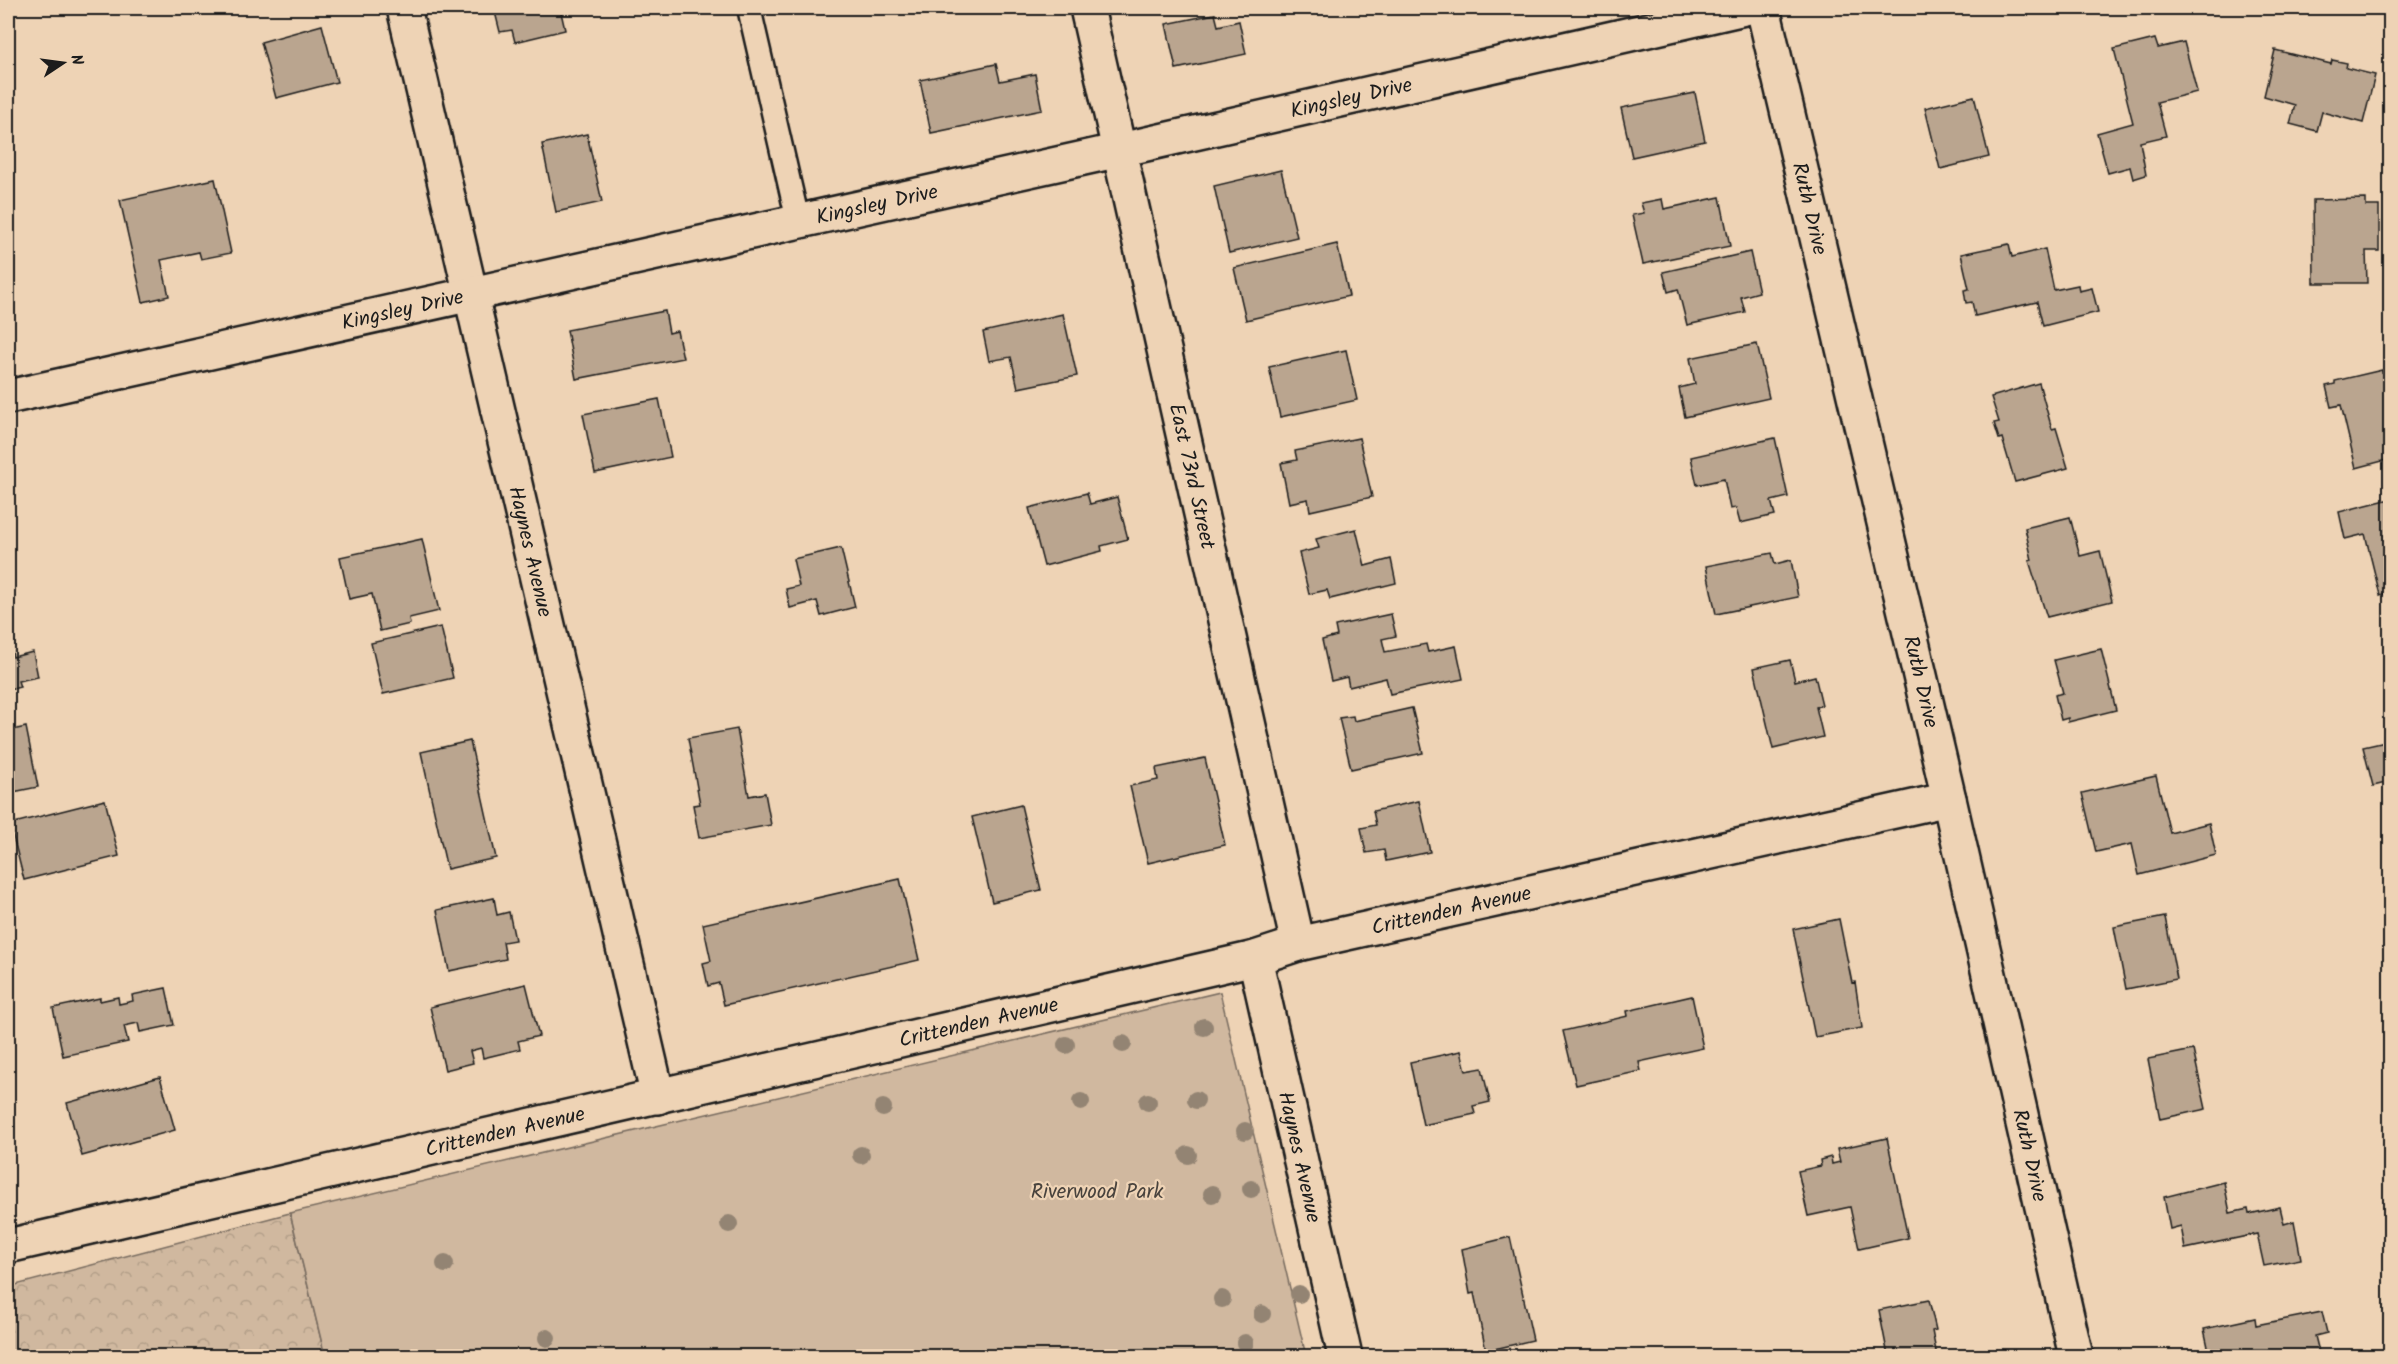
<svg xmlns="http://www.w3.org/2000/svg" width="2398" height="1364" font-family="Kalam,sans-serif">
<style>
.forest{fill:url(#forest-crowns);stroke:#766a5e;stroke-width:1.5}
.park{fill:#d0b89f;stroke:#766a5e;stroke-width:1.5}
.building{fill:#baa58f;stroke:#1c1c1c;stroke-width:1.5}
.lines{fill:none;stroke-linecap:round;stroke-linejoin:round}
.service-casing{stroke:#1c1c1c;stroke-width:27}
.minor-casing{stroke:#1c1c1c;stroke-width:38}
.service{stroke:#eed3b5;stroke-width:22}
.minor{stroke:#eed3b5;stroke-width:33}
.tree{fill:#938473}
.labels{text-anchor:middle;stroke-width:4.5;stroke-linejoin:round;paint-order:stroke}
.street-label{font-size:21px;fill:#1c1c1c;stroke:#eed3b5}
.park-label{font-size:21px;fill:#49433d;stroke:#eed3b5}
</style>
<defs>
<pattern id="forest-crowns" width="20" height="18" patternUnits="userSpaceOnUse" patternTransform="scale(1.5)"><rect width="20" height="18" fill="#d0b89f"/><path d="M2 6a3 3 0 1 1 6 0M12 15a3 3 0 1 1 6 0" fill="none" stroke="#b29e88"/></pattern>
</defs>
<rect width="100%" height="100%" fill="#eed3b5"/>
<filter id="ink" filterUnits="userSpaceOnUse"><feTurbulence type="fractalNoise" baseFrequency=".0167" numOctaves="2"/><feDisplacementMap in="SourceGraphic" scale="12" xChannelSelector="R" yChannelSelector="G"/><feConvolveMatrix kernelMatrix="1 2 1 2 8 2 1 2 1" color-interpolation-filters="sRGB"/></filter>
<g filter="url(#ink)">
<path class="forest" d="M290 1213 325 1356H8V1287Z"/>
<path class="park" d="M1220 992 1306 1356H325L290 1213Z"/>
<path class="building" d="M494 8H560L565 30 515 42 512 30 500 32Z
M1215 14 1218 26 1239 21 1246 54 1176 69 1166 24Z
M322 25 337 82 276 98 261 42Z
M2155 39 2158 48 2184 42 2197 92 2157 102 2166 136 2140 142 2146 175 2133 179 2130 167 2108 173 2097 133 2133 123 2114 49Z
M2275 50 2331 64 2332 60 2347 63 2346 68 2375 75 2363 123 2322 112 2317 131 2290 124 2295 105 2264 96Z
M996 64 1000 81 1035 74 1042 110 931 133 920 80Z
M1695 93 1705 141 1632 157 1621 108Z
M1974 96 1989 157 1940 169 1925 108Z
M587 134 602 202 556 212 542 144Z
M1281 170 1297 237 1229 253 1214 186Z
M215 179 231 253 201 259 199 252 161 260 169 296 143 302 120 200Z
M1720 197 1730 246 1643 264 1632 215 1644 213 1641 203 1662 199 1664 209Z
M2366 199V206H2379V251H2366L2367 283H2314L2313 200Z
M1337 244 1349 296 1246 320 1234 268Z
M2009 244 2012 257 2045 249 2054 290 2078 285 2079 291 2092 288 2098 312 2043 326 2037 302 1975 316 1972 302 1966 303 1964 290 1969 289 1961 254Z
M1750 252 1759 292 1741 297 1745 312 1687 325 1678 289 1668 292 1663 272Z
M665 311 669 333 677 331 683 358 576 379 567 330Z
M1063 314 1077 376 1018 388 1011 357 989 361 983 332Z
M1757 344 1769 398 1685 417 1679 388 1695 384 1690 358Z
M1346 350 1357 400 1280 417 1269 367Z
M2382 370V372L2390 370V459L2356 468 2341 405 2331 407 2326 386 2335 384V381Z
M2039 383 2052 429 2056 428 2068 468 2015 482 2002 438 1999 439 1994 423 1999 422 1991 397Z
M659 399 671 457 595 473 583 414Z
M1359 438 1372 497 1310 511 1308 499 1289 503 1281 463 1297 460 1295 451Z
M1775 438 1788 497 1771 501 1775 515 1740 523 1736 508 1730 509 1724 479 1697 485 1691 457Z
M1087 493 1090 504 1117 497 1128 539 1101 546 1102 551 1044 566 1029 508Z
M2390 499V592L2380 595 2365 534 2345 539 2339 512Z
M2070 517 2080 556 2100 551 2112 601 2047 617 2029 561 2032 560 2025 528Z
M1356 529 1365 566 1391 559 1396 583 1330 599 1327 590 1309 594 1299 553 1319 548 1316 539Z
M422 539 439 611 409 618 410 624 380 631 372 594 349 599 340 557Z
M841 548 855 607 821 616 817 601 790 608 786 589 799 586 793 559Z
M1772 553 1775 564 1791 560 1798 597 1716 614 1706 566Z
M1391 614 1396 636 1382 639 1385 652 1426 644 1428 652 1456 646 1463 679 1390 694 1386 678 1349 687 1347 677 1331 681 1322 640 1337 636 1335 626Z
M441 627 453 678 383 694 371 643Z
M8 629 13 657 33 652 38 677 18 681 20 687 8 690Z
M2101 649 2116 710 2068 722V718L2061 720 2055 695 2063 693 2054 660Z
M1790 660 1795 681 1815 676 1822 705 1816 707 1823 737 1773 749 1754 668Z
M1412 708 1423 753 1351 769 1339 718 1353 716 1354 721Z
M26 727 38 787 8 793V731Z
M737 729 749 796 765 793 771 825 699 838 693 805 700 804 688 738Z
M470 741 496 858 447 869 421 752Z
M2390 741V782L2373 786 2363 747Z
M1205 758 1225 845 1148 863 1130 786 1158 780 1156 768Z
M2156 776 2170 833 2209 823 2216 855 2139 875 2132 844 2096 852 2082 793Z
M105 800 119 856 24 880 10 824Z
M1419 801 1430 852 1386 861 1384 850 1366 853 1361 828 1376 825 1373 811Z
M1021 805 1041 890 992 902 972 817Z
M900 879 919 960 724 1005 719 983 708 986 703 963 711 961 703 924Z
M494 898 497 915 509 912 515 940 503 942 506 959 449 971 437 910Z
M2165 917 2177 979 2126 989 2114 927Z
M1839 919 1852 983 1855 982 1862 1028 1815 1037 1793 929Z
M526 984 539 1036 518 1041 520 1049 483 1058 481 1048 470 1051 473 1063 445 1070 430 1007Z
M166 988 174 1025 140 1032 138 1023 124 1026 128 1042 63 1056 53 1008 100 998V1001L118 997 119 1004 133 1001 132 995Z
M1692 996 1703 1048 1639 1062 1641 1071 1576 1085 1563 1031 1628 1016 1627 1011Z
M2193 1050 2206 1109 2160 1119 2148 1059Z
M1461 1051 1466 1071 1482 1068 1490 1102 1473 1106 1475 1114 1423 1125 1410 1062Z
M160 1077 175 1130 82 1156 67 1103Z
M1887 1138 1908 1238 1859 1249 1850 1207 1808 1216 1798 1171 1821 1166 1820 1160 1831 1157 1832 1164 1840 1162 1837 1149Z
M2224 1182 2230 1213 2248 1209 2249 1214 2280 1207 2284 1224 2294 1221 2301 1259 2264 1266 2257 1234 2185 1249 2181 1226 2170 1229 2164 1197Z
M1510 1237 1533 1340 1486 1351 1474 1293 1470 1294 1462 1249Z
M1929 1300 1936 1330 1932 1331 1937 1356H1888L1879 1310Z
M2322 1312 2327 1333 2315 1336 2320 1356H2210L2204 1329 2255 1318 2256 1325Z"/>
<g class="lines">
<g class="service-casing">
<path id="service" d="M749 8 798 221"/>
</g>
<g class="minor-casing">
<g id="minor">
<path id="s1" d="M404 8 658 1097"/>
<path id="s2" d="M1087 8 1298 944"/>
<path id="s3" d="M1763 8 1949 799 2076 1356"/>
<path id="s4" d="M8 397 1120 150 1745 8"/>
<path id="s5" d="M1255 958 1345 1356"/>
<path id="s6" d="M8 1246 1255 958 1298 944 1949 799"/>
</g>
</g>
<use href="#service" class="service"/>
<use href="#minor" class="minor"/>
</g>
<g class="tree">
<circle cx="1204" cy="1027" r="9"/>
<circle cx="1123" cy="1044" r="9"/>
<circle cx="1066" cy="1045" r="9"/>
<circle cx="1196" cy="1100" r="9"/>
<circle cx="1081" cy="1102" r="9"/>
<circle cx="1148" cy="1102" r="9"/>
<circle cx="883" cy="1108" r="9"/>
<circle cx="1245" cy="1131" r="9"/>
<circle cx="861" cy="1155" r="9"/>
<circle cx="1188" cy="1155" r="9"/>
<circle cx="1251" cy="1189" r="9"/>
<circle cx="1212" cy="1194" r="9"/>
<circle cx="729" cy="1224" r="9"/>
<circle cx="445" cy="1264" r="9"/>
<circle cx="1299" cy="1294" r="9"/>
<circle cx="1222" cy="1299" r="9"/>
<circle cx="1262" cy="1314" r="9"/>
<circle cx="547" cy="1338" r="9"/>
<circle cx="1245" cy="1343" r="9"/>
</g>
</g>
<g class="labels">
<g class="street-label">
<text dy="7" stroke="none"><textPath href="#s4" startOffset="1376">Kingsley Drive</textPath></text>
<text dy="7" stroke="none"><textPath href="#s4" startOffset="890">Kingsley Drive</textPath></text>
<text dy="7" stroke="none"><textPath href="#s3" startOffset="206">Ruth Drive</textPath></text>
<text dy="7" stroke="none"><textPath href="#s4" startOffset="404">Kingsley Drive</textPath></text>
<text dy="7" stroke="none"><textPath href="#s2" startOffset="480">East 73rd Street</textPath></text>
<text dy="7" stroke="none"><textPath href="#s1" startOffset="558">Haynes Avenue</textPath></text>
<text dy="7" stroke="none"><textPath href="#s3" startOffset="692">Ruth Drive</textPath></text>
<text dy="7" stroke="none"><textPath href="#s6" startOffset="1482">Crittenden Avenue</textPath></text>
<text dy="7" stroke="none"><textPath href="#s6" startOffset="996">Crittenden Avenue</textPath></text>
<text dy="7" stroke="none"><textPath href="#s6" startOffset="510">Crittenden Avenue</textPath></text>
<text dy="7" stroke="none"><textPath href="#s3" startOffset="1178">Ruth Drive</textPath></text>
<text dy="7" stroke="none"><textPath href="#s5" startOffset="204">Haynes Avenue</textPath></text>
</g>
<g class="park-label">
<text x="1097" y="1198">Riverwood Park</text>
</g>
</g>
<rect width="2398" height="1364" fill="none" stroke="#eed3b5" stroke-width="30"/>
<rect x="15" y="15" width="2368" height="1334" fill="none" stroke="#1c1c1c" stroke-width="2" filter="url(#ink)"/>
<g transform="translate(63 63) rotate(77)" stroke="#eed3b5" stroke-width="4.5" paint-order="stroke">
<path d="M0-4.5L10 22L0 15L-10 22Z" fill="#1c1c1c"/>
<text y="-9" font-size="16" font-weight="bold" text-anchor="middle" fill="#1c1c1c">N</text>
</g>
</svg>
